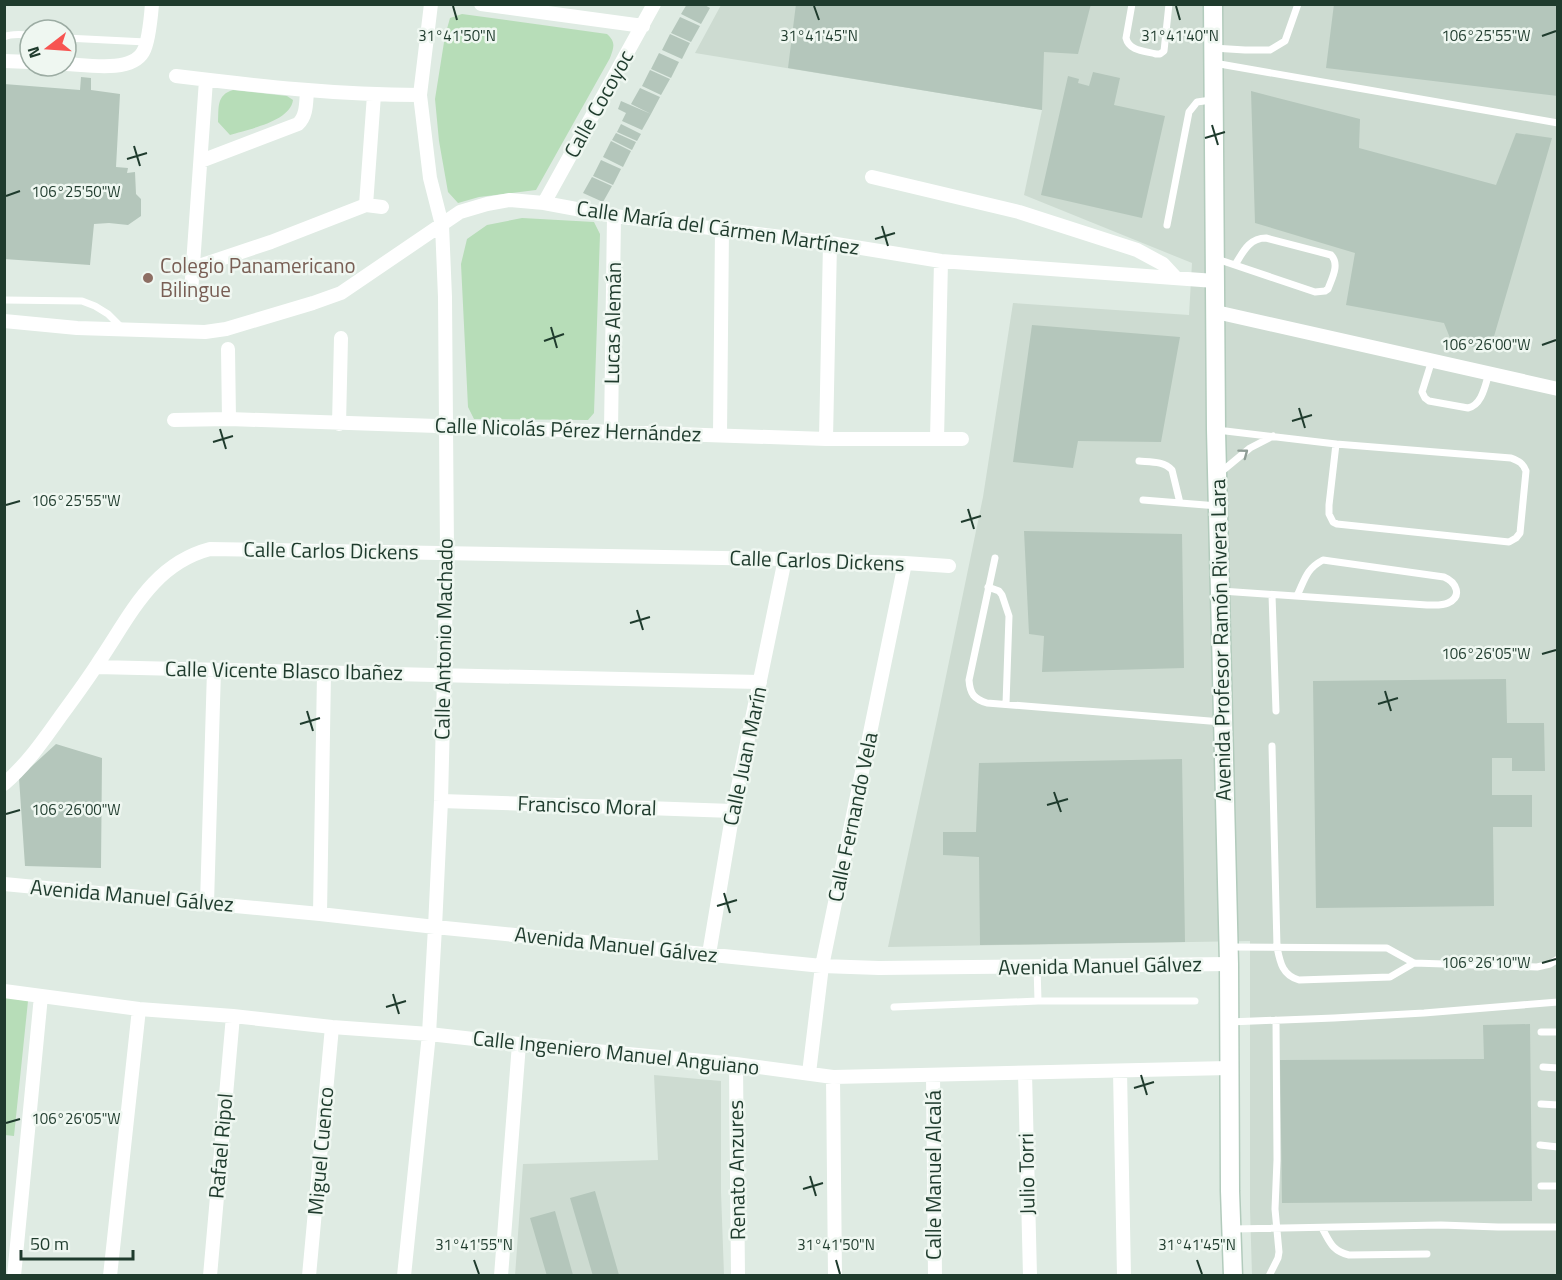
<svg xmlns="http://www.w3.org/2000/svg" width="1562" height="1280" font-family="'Titillium Web',sans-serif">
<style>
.built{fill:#cddbd1}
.green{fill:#b7ddb8}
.building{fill:#b4c6bb}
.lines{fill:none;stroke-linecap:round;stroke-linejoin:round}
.secondary-casing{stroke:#b2cbbc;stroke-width:21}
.lane{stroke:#fff;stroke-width:7}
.street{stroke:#fff;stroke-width:14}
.secondary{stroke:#fff;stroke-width:18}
.oneway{stroke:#8f9d96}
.ticks{fill:none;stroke:#1f3b2d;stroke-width:2}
.education-dot{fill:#8d6e63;stroke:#eff7f1;stroke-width:2}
.labels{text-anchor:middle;stroke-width:5;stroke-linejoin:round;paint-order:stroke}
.street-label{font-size:21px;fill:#1f3b2d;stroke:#eff7f1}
.education-label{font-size:21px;fill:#785e54;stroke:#eff7f1;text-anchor:start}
.ticks-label{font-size:15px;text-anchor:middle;fill:#1f3b2d;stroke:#eff7f1;stroke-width:5;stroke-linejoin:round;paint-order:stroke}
</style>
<rect width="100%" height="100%" fill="#dfebe3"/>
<path class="built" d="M721 5H1557V1275H1252L1250 1209V941L888 947 938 715 983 497 1013 303 1189 315 1192 263 1024 195 1042 110 695 53Z
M654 1075 721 1081V1192L724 1275 515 1276 523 1164 658 1160Z"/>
<path class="green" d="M462 14 607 34C616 42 614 47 610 58L536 190 479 197 458 203 448 192 439 141 435 99 445 36 450 18Z
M233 90 287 96 293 100C290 122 248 129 230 135L218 122C219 108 216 95 233 90Z
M522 218 594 222 600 234 594 413 588 420 474 419 468 407 461 264 467 239 487 225Z
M4 997 28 1001 14 1136 5 1135Z"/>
<path class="building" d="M687 4H703L710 8 701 24 681 14Z
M796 4H1091L1078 54 1044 52 1042 110 788 68Z
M1334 4H1558V96L1326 68Z
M680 17 700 26 691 42 671 33Z
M670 34 690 43 682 59 662 50Z
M659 53 679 62 671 78 651 69Z
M650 70 670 79 661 95 642 86Z
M1093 72 1120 78 1114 105 1165 116 1142 218 1041 195 1068 76 1079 79 1078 83 1089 86Z
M81 77 91 78V90L120 94 116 167 128 168 127 173 135 172 136 194 141 199V216L128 225 109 223 94 224 90 265 4 259V84L80 90Z
M640 88 660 97 651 114 631 104Z
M1251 91 1360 119 1359 148 1496 185 1516 133 1552 138 1490 350 1452 343 1444 323 1346 305 1355 253 1255 223Z
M621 101 651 114 642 130 622 121 626 113 618 109Z
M621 124 641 134 637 141 617 132Z
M616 133 636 142 632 150 612 140Z
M611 141 631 151 623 167 603 157Z
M601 160 621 169 613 185 593 176Z
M592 177 612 186 603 202 583 193Z
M1032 325 1180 337 1161 442 1078 441 1073 468 1013 462Z
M1024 531 1182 534 1184 668 1042 672 1044 636 1029 634Z
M1506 679 1507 723H1544L1545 771H1512V758H1492V795H1532V827H1493L1494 906 1316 908 1313 681Z
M56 744 102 758 101 868 25 866 19 778Z
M1182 759 1185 942 980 945 979 857 943 855V832H976L979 763Z
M1530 1024 1532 1201 1282 1203 1280 1060 1484 1059 1483 1025Z
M595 1191 619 1275 618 1276H593L570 1198Z
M555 1211 573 1275 571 1276H547L530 1218Z"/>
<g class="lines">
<g class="secondary-casing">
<path id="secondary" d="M1213 4 1216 430 1229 964 1230 1191 1233 1276"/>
</g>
<path class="lane" d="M1132 4 1126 38C1129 51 1145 51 1156 54H1160L1164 51 1169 4
M4 37C12 33 22 35 30 35
M66 38 146 42
M1213 48 1245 50H1270L1285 41 1298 4
M1214 63 1558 123
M1167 225 1189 112 1197 102 1211 100
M1217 259 1315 292 1325 291 1328 289C1332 278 1340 264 1331 255L1266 238C1249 238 1243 252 1235 265
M4 300 82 301 95 306 108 314 122 328
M1432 360 1422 392 1425 398 1429 401 1468 408C1482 405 1485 386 1489 373
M1217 430 1336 444
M1336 444 1511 458C1519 461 1523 463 1526 471L1520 533 1516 538 1509 542 1337 524 1333 522 1329 514V505Z
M1139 461C1151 462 1164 461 1172 470L1180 503
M1221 472 1250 448 1273 436
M1143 500 1218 506
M995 558 969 680C970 694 974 699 987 703L1222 722
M988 587 999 591 1002 595 1009 616 1006 704
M1221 591 1427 605C1434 605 1442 606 1448 603 1463 596 1456 582 1444 577L1323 560C1306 569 1305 579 1297 596
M1272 595 1276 711
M1272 746 1277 947C1280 962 1282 975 1299 980L1390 977 1414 963
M1231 947 1387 948 1414 963 1537 967 1550 964 1558 959
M1037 966 1038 1001
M894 1007 1038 1001H1195
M1229 1022 1334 1018 1424 1013 1558 1002
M1541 1032H1558
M1543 1067 1558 1068
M1541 1104 1558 1105
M1540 1145 1558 1147
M1541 1186H1558
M1322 1228C1330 1242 1332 1251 1349 1255L1427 1254
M1233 1229 1441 1225 1498 1227H1558
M1269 1276 1278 1258 1279 1252 1275 1209 1277 1160 1276 1020"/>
<path class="street" d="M481 4 643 26
M4 61 30 62
M66 64C87 65 131 73 143 52 149 42 151 16 152 4
M176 76C258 86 338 95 420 95
M201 161 298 124C307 116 306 102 307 91
M872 177 1019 212 1137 250 1163 264 1176 278
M544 203 654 4
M366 205 382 207
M193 268 271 242 366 205 374 95
M191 293 206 80
M1216 312 1558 389
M4 321 77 328 205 332 226 329 313 303 341 293 460 212 487 204 510 200 544 203 614 216 830 243 941 261 1215 281
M228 349 229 419
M174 420 229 419 826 439H962
M339 424 341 338
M611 431 614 216
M720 435 722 229
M826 439 830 243
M937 439 941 261
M96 667C317 673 539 677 760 682
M4 784C27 764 43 741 60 717 74 698 88 679 100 660 131 614 153 564 210 549L785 559 905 563 949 566
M441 801 733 811
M4 884 320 914 435 927 822 966 879 968 1229 964
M207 903 214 670
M320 914 324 673
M709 954 733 811 785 559
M4 991 139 1009 233 1016 332 1027 429 1034 519 1044 736 1064 833 1077 1229 1068
M736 1064 738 1276
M1120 1071 1124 1276
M809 1073 822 966 905 563
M1025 1073 1030 1276
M933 1075 935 1276
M833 1077 835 1276
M14 1276 41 996
M110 1276 139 1009
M210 1276 233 1016
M309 1276 332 1027
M404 1276 429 1034 435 927 441 801 447 552 445 297 442 225 430 178 420 95 431 4
M501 1276 519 1044"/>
<use href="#secondary" class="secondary"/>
</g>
<defs><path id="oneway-chevron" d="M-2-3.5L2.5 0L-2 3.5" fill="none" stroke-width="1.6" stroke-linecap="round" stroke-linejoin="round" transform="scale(1.5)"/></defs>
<use class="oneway" href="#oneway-chevron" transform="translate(1244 453) rotate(-37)"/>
<path class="ticks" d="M453 6 457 20M814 6 819 20M1176 6 1180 20M1542 36 1556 31M1212 125 1218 145M1205 138 1225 132M134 146 140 166M127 159 147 153M6 196 20 191M882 226 888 246M875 239 895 233M551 327 557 348M544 341 564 334M1542 345 1556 340M1299 408 1305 428M1292 421 1312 415M220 429 226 449M213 442 233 436M6 505 20 501M968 509 974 529M961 522 981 516M637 610 643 630M630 623 650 617M1542 654 1556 650M1385 691 1391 711M1378 704 1398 698M307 711 313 731M300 724 320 718M1054 792 1061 812M1047 805 1068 799M6 814 20 810M724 893 730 913M717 906 737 900M1542 963 1556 959M393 994 399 1014M386 1007 406 1001M1141 1075 1147 1095M1134 1088 1154 1082M6 1123 20 1119M810 1176 816 1196M803 1189 823 1183M474 1260 479 1274M836 1260 840 1274M1197 1260 1202 1274"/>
<circle class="education-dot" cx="148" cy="278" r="6"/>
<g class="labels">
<g class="street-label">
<text transform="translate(599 104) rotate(-61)" y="7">Calle Cocoyoc</text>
<text transform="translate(718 228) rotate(8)" y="7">Calle María del Cármen Martínez</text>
<text transform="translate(613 323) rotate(-89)" y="7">Lucas Alemán</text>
<text transform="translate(568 430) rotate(2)" y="7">Calle Nicolás Pérez Hernández</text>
<text transform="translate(331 551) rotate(1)" y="7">Calle Carlos Dickens</text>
<text transform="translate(817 561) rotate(2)" y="7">Calle Carlos Dickens</text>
<text transform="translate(444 639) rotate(-89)" y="7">Calle Antonio Machado</text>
<text transform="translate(1221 640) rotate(-91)" y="7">Avenida Profesor Ramón Rivera Lara</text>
<text transform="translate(284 671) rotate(1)" y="7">Calle Vicente Blasco Ibañez</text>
<text transform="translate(745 756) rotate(-78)" y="7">Calle Juan Marín</text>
<text transform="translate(587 806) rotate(2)" y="7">Francisco Moral</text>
<text transform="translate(853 817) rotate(-78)" y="7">Calle Fernando Vela</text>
<text transform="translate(132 896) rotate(5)" y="7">Avenida Manuel Gálvez</text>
<text transform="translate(616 945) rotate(6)" y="7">Avenida Manuel Gálvez</text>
<text transform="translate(1100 966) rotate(-1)" y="7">Avenida Manuel Gálvez</text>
<text transform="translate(616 1053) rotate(6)" y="7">Calle Ingeniero Manuel Anguiano</text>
<text transform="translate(221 1146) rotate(-85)" y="7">Rafael Ripol</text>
<text transform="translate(321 1151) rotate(-85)" y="7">Miguel Cuenco</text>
<text transform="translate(737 1170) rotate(-91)" y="7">Renato Anzures</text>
<text transform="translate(1027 1174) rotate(-91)" y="7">Julio Torri</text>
<text transform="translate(934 1175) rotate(-90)" y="7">Calle Manuel Alcalá</text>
</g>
<g class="education-label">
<text x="160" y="273">Colegio Panamericano<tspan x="160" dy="24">Bilingue</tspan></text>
</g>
</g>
<g class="ticks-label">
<text x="457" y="41">31°41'50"N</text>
<text x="819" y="41">31°41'45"N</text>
<text x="1180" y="41">31°41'40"N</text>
<text x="1486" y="41">106°25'55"W</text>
<text x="76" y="197">106°25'50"W</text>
<text x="1486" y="350">106°26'00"W</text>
<text x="76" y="506">106°25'55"W</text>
<text x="1486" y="659">106°26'05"W</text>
<text x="76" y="815">106°26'00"W</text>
<text x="1486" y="968">106°26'10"W</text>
<text x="76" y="1124">106°26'05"W</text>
<text x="474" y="1250">31°41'55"N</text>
<text x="836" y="1250">31°41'50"N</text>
<text x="1197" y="1250">31°41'45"N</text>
</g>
<rect width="1562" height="1280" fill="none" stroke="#1f3b2d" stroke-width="12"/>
<g transform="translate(48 48) rotate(253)"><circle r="28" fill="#eff7f1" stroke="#9caca3" stroke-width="1.5"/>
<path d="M0-4.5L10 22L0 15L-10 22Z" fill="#f75451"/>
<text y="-9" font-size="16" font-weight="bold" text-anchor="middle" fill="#1f3b2d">N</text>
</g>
<path d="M21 1250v9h112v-9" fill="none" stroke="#1f3b2d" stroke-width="3"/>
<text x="30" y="1250" font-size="18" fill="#1f3b2d" stroke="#eff7f1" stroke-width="4.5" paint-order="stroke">50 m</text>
</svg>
